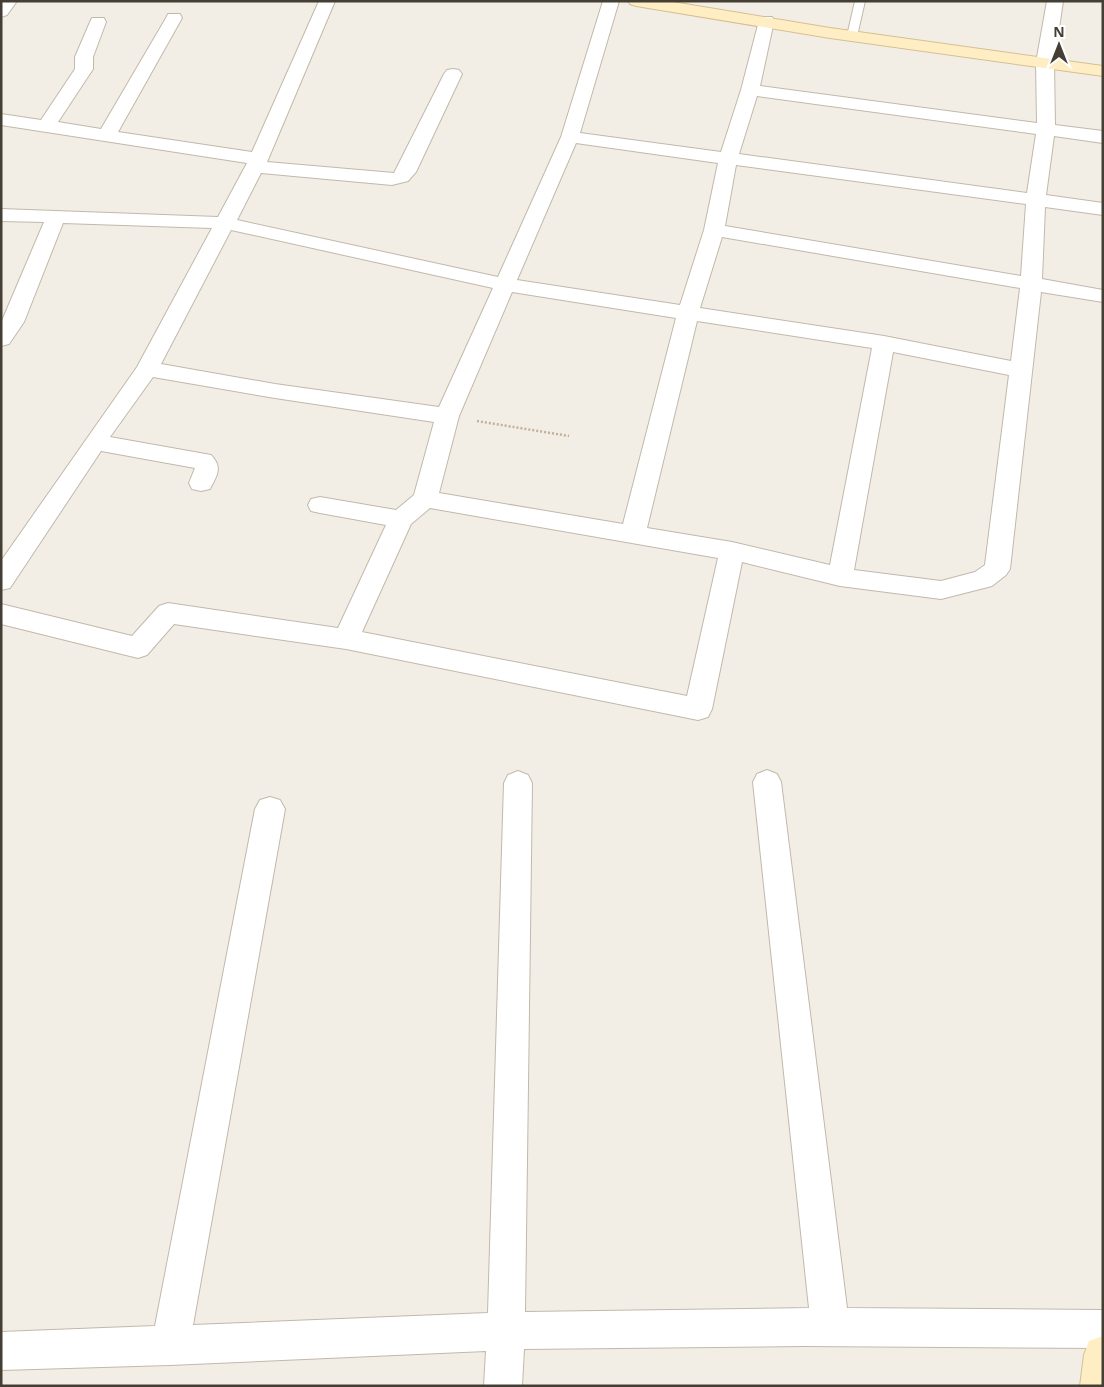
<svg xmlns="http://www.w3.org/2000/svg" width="1104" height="1387" font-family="'Open Sans',sans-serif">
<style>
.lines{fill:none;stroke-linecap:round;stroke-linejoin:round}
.lane-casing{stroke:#c2b8aa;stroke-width:2}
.street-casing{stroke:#c2b8aa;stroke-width:2}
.secondary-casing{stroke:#d5c093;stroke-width:2}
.path{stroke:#c1b098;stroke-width:2.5;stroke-dasharray:2 2;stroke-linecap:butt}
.lane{fill:#fff;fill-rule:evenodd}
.street{fill:#fff;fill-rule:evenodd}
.secondary{fill:#ffedc3;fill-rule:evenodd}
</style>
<rect width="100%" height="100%" fill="#f3eee5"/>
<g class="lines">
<g class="lane-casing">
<path id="lane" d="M855 1H865L857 36 852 39 847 36Z"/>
</g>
<g class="street-casing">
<path id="street" d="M1 1H17L7 15 1 17Z
M319 1H335L267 162 394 173 444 74 447 70 453 69 459 70 462 74 416 172 408 181 392 185 261 173 237 220 498 277 561 137 603 1H619L580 133 721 152 741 90 760 17H772L774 21 760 86 1037 123 1036 63 1047 1H1063L1054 63 1055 125 1103 131V143L1054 136 1046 195 1103 203V215L1045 207 1042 279 1103 290V302L1041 292 1010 569 1006 575 992 586 941 599 840 586 742 562 712 709 708 717 698 720 346 649 174 624 147 655 138 658 1 624V604L132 636 159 606 168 603 338 628 386 525 320 513 311 511 308 505 311 499 320 497 396 510 414 495 434 422 275 398 153 377 110 437 211 455C223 467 217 476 210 489L201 491 192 489 189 483 195 468 101 451 10 588 1 590V561L137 367 212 228 63 223 24 322 9 344 1 346V323L44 222 1 221V209L218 217 247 163 1 125V114L41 120 75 69V57L90 22 92 18H104L106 22 93 57V69L58 122 101 129 166 18 168 14H180L182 18 118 132 252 152ZM757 96 1036 134 1027 193 739 154ZM576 143 718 163 704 230 680 305 517 280ZM736 165 1026 204 1021 276 725 226ZM231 230 493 288 439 407 275 384 161 364ZM722 237 1020 288 1011 361 884 336 700 308ZM512 292 676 318 623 524 439 493 459 416ZM697 321 872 348 830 565 732 542 647 528ZM893 352 1009 375 985 565 975 572 941 581 854 570ZM430 508 718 558 687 696 362 632 411 524Z
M767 770 777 774 781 782 847 1308 1103 1310V1348L804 1346 524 1349 522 1386H484L486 1351 170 1365 1 1370V1332L155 1326 255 809 260 800 270 797 280 800 285 809 193 1325 488 1313 504 783 508 775 518 771 528 775 532 783 525 1312 809 1308 753 782 757 774Z"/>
</g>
<g class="secondary-casing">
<path id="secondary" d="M628 1H667L830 28 1103 66V76L830 38 636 6 630 4Z
M1103 1336V1386H1080L1084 1355 1089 1341Z"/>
</g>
<path class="path" d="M477 421 569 436"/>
<use href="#lane" class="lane"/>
<use href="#street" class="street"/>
<use href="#secondary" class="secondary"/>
</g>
<rect width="1104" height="1387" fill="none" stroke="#453e34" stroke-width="5"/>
<g transform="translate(1059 45)" stroke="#ffffff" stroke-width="4" paint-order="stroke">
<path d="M0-4L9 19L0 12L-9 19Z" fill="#453e34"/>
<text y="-8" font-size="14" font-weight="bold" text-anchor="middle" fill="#453e34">N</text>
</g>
</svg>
